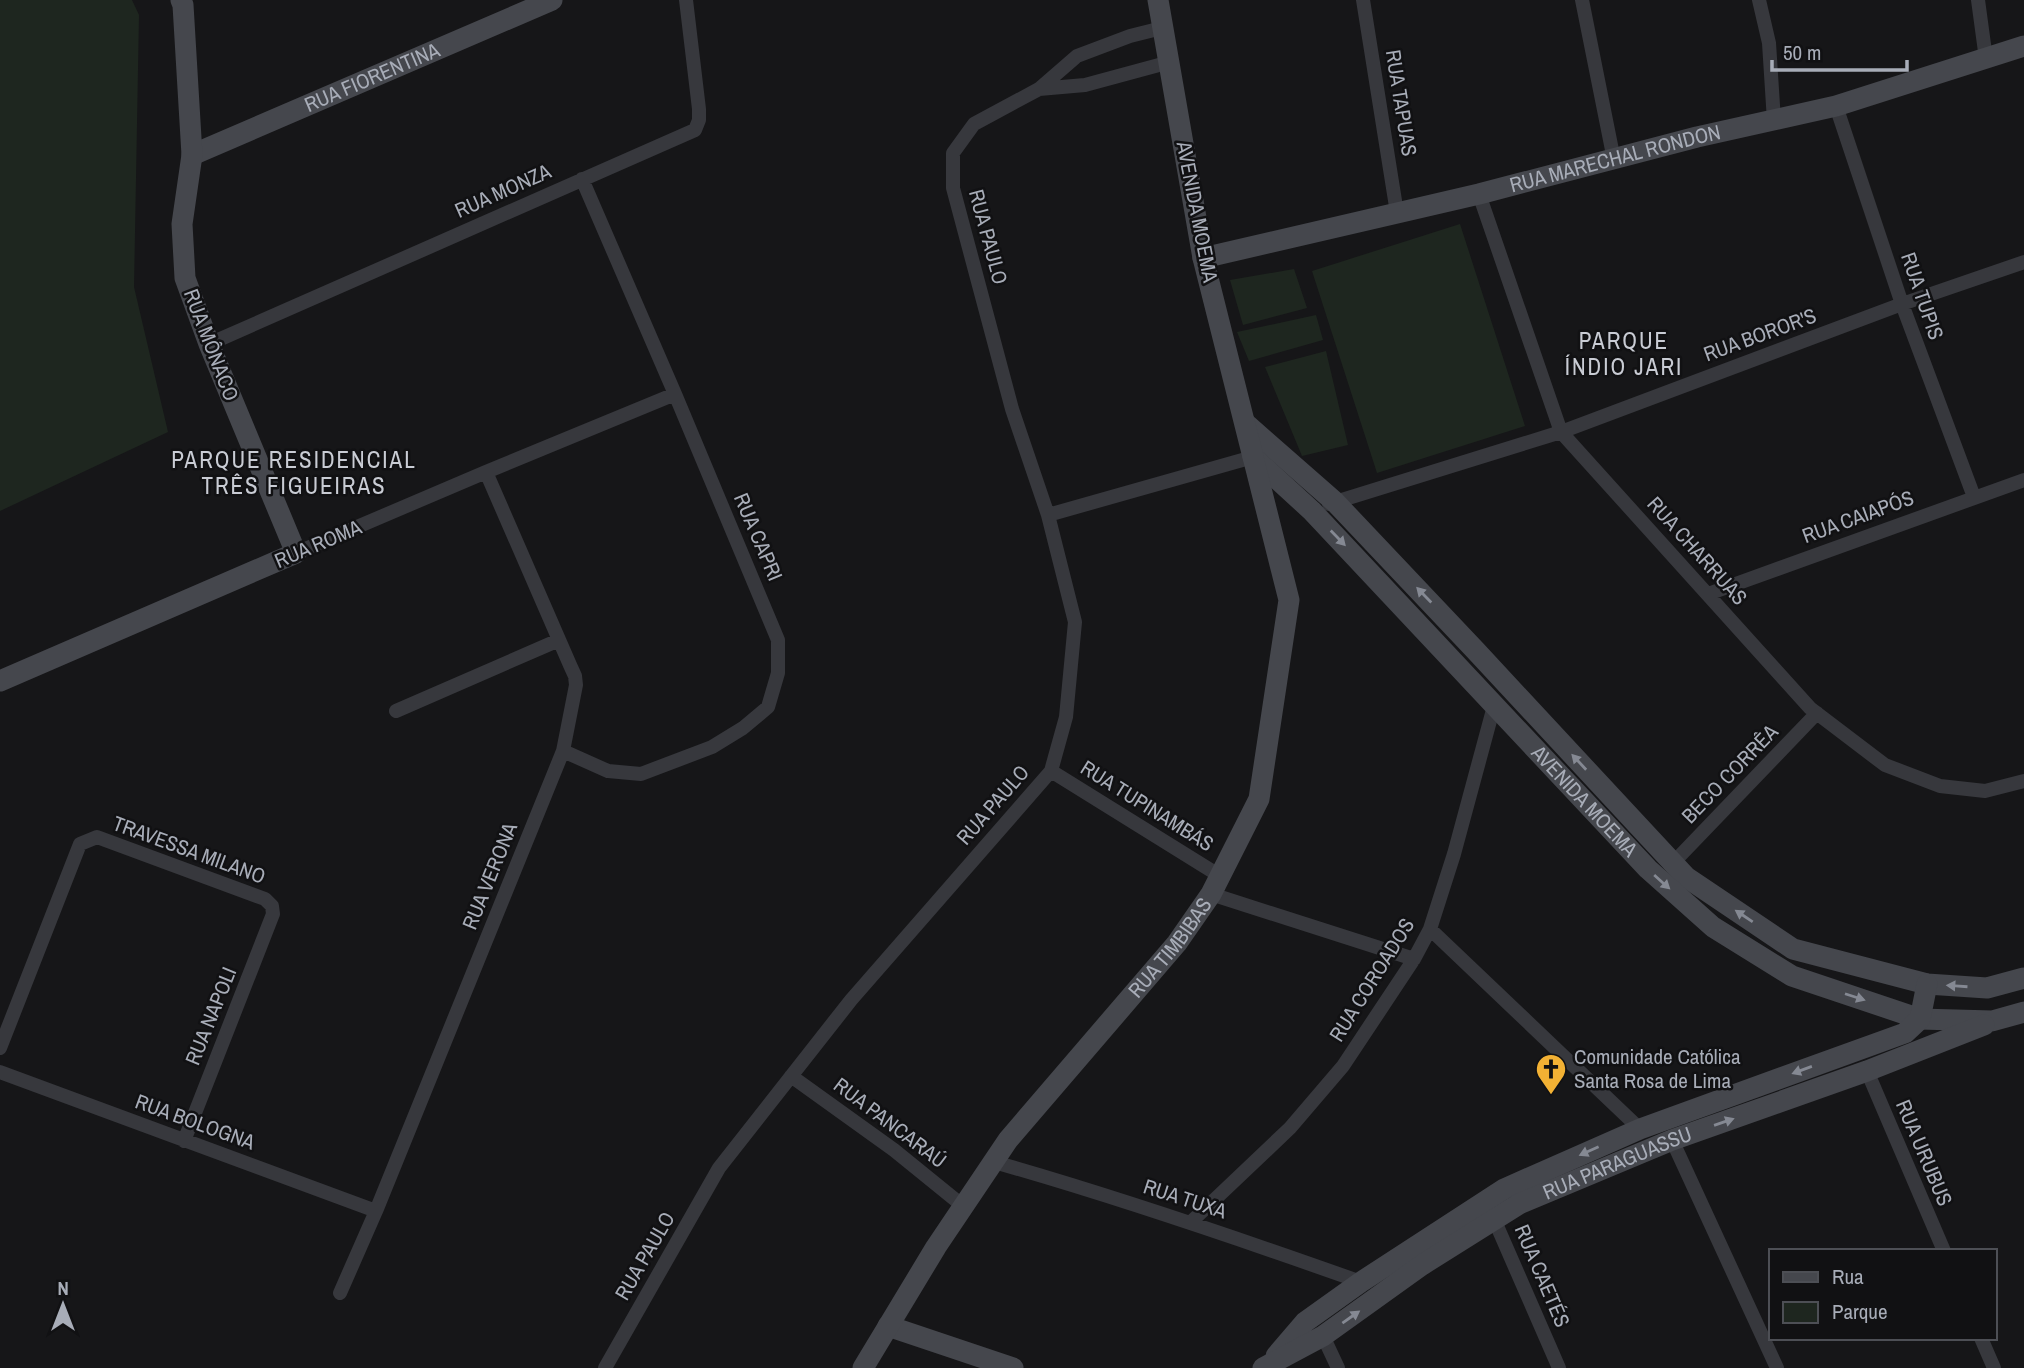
<svg xmlns="http://www.w3.org/2000/svg" width="2024" height="1368" font-family="'Archivo Narrow',sans-serif">
<style>
.green{fill:#1e261f}
.lines{fill:none;stroke-linecap:round;stroke-linejoin:round}
.street{stroke:#37383d;stroke-width:14}
.secondary{stroke:#45474d;stroke-width:21}
.oneway{fill:#858993}
.labels{text-anchor:middle;stroke-width:5;stroke-linejoin:round;paint-order:stroke}
.street-label{font-size:21px;fill:#a8adb8;stroke:#111113}
.poi-label{font-size:21px;fill:#a8adb8;stroke:#111113;text-anchor:start}
.neighbourhood-label{font-size:23px;letter-spacing:2px;fill:#c9ccd4;stroke:#111113}
</style>
<rect width="100%" height="100%" fill="#161618"/>
<path class="green" d="M0 0H132L139 15 134 287 168 432 0 511Z
M1460 224 1525 426 1377 473 1312 271Z
M1294 269 1307 308 1243 325 1230 280Z
M1316 315 1323 340 1249 361 1237 332Z
M1326 351 1348 445 1302 456 1265 367Z"/>
<g class="lines">
<path class="street" d="M1363 0 1397 213
M1582 0 1614 160
M1759 0 1769 43 1774 121
M1978 0 1986 59
M1039 89 1077 56 1130 36 1162 28
M1836 106 1902 304 1974 497
M1479 194 1561 432 1810 708 1885 765 1940 786 1985 791 2024 781
M209 344 695 130 699 120V109L686 0
M1329 504 1561 432 1902 304 2024 262
M1048 515 1253 457
M296 553 486 472 675 394
M1708 594 2024 480
M396 711 559 640
M563 751 608 771 641 774 712 747 743 728 768 707 778 673V640L675 394 582 179
M1051 771 1220 876
M1673 863 1817 713
M1211 894 1414 959
M1430 929 1640 1129
M0 1048 80 844 97 837 265 899 272 906 273 914 184 1141
M1867 1071 1944 1251
M0 1072 376 1211
M791 1076 894 1150 963 1206
M1672 1140 1777 1368
M994 1162C1118 1197 1240 1239 1361 1282
M1489 1213 1494 1219 1559 1368
M1191 1222 1290 1128 1343 1066 1414 959 1430 929 1454 854 1494 706
M340 1293 376 1211 563 751 576 685 575 676 570 665 486 472
M1323 1336 1338 1368
M1981 1338 1994 1368
M605 1368 719 1168 851 1000 1051 771 1066 717 1075 622 1048 515 1012 409 953 188V153L974 124 1039 89 1085 85 1170 62"/>
<g class="secondary">
<path id="s1" d="M192 155 552 0"/>
<path id="s2" d="M1203 258 1479 194 1697 137 1836 106 2024 46"/>
<path d="M1245 423 1335 502 1476 651 1686 877 1793 949 1927 984 1987 988 2024 978"/>
<path id="s3" d="M1253 457 1312 511 1648 869 1713 927 1792 976 1920 1019 1992 1021 2024 1012"/>
<path d="M0 681 296 553 209 344 185 278 182 224 192 155 183 5 181 0"/>
<path d="M888 1326 1013 1368"/>
<path d="M1276 1356 1305 1322 1361 1282 1504 1189 1640 1129 1905 1033 1920 1019 1927 984"/>
<path id="s4" d="M863 1368 936 1247 1008 1140 1177 943 1211 894 1259 799 1289 600 1203 258 1158 0"/>
<path id="s5" d="M1263 1368 1323 1336 1422 1265 1519 1204 1672 1140 1867 1071 1984 1025"/>
</g>
</g>
<defs><path id="oneway-solid" d="M-6-.8H1V-3.2L6.5 0L1 3.2V.8H-6Z" transform="scale(1.75)"/></defs>
<g class="oneway">
<use href="#oneway-solid" transform="translate(1338 538) rotate(46)"/>
<use href="#oneway-solid" transform="translate(1424 595) rotate(-134)"/>
<use href="#oneway-solid" transform="translate(1579 762) rotate(-133)"/>
<use href="#oneway-solid" transform="translate(1662 882) rotate(42)"/>
<use href="#oneway-solid" transform="translate(1744 916) rotate(-146)"/>
<use href="#oneway-solid" transform="translate(1957 986) rotate(-176)"/>
<use href="#oneway-solid" transform="translate(1855 997) rotate(18)"/>
<use href="#oneway-solid" transform="translate(1802 1070) rotate(160)"/>
<use href="#oneway-solid" transform="translate(1724 1122) rotate(-19)"/>
<use href="#oneway-solid" transform="translate(1589 1151) rotate(156)"/>
<use href="#oneway-solid" transform="translate(1351 1317) rotate(-35)"/>
</g>
<defs>
<g id="church-pin" transform="scale(1.575)"><path d="M0 17L-7.5 6A9.5 9.5 0 1 1 7.5 6Z" fill="#f2b134" stroke="#111113"/><path d="M-1.2-6h2.4v3.5h3.3v2.4h-3.3V6h-2.4V-.1h-3.3v-2.4h3.3Z" fill="#111"/></g>
</defs>
<g fill-rule="evenodd">
<use href="#church-pin" x="1551" y="1069"/>
</g>
<g class="labels">
<g class="street-label">
<text dy="7" stroke="none"><textPath href="#s1" startOffset="196">RUA FIORENTINA</textPath></text>
<text transform="translate(1401 103) rotate(81)" y="7">RUA TAPUAS</text>
<text dy="7" stroke="none"><textPath href="#s2" startOffset="424">RUA MARECHAL RONDON</textPath></text>
<text transform="translate(503 191) rotate(-24)" y="7">RUA MONZA</text>
<text transform="translate(1197 212) rotate(79)" y="7">AVENIDA MOEMA</text>
<text transform="translate(988 237) rotate(75)" y="7">RUA PAULO</text>
<text transform="translate(1922 296) rotate(71)" y="7">RUA TUPIS</text>
<text transform="translate(1760 335) rotate(-20)" y="7">RUA BOROR'S</text>
<text transform="translate(211 345) rotate(69)" y="7">RUA MÔNACO</text>
<text transform="translate(1858 517) rotate(-20)" y="7">RUA CAIAPÓS</text>
<text transform="translate(758 537) rotate(67)" y="7">RUA CAPRI</text>
<text transform="translate(318 544) rotate(-23)" y="7">RUA ROMA</text>
<text transform="translate(1697 551) rotate(48)" y="7">RUA CHARRUAS</text>
<text transform="translate(1730 774) rotate(-46)" y="7">BECO CORRÊA</text>
<text dy="7" stroke="none"><textPath href="#s3" startOffset="478">AVENIDA MOEMA</textPath></text>
<text transform="translate(993 805) rotate(-49)" y="7">RUA PAULO</text>
<text transform="translate(1147 806) rotate(32)" y="7">RUA TUPINAMBÁS</text>
<text transform="translate(189 850) rotate(20)" y="7">TRAVESSA MILANO</text>
<text transform="translate(490 876) rotate(-68)" y="7">RUA VERONA</text>
<text dy="7" stroke="none"><textPath href="#s4" startOffset="522">RUA TIMBIBAS</textPath></text>
<text transform="translate(1372 980) rotate(-58)" y="7">RUA COROADOS</text>
<text transform="translate(211 1016) rotate(-68)" y="7">RUA NAPOLI</text>
<text transform="translate(195 1122) rotate(20)" y="7">RUA BOLOGNA</text>
<text transform="translate(890 1123) rotate(37)" y="7">RUA PANCARAÚ</text>
<text transform="translate(1924 1153) rotate(67)" y="7">RUA URUBUS</text>
<text dy="7" stroke="none"><textPath href="#s5" startOffset="411">RUA PARAGUASSU</textPath></text>
<text transform="translate(1185 1199) rotate(18)" y="7">RUA TUXA</text>
<text transform="translate(645 1256) rotate(-60)" y="7">RUA PAULO</text>
<text transform="translate(1542 1276) rotate(67)" y="7">RUA CAETÉS</text>
</g>
<g class="poi-label">
<text x="1574" y="1064">Comunidade Católica<tspan x="1574" dy="24">Santa Rosa de Lima</tspan></text>
</g>
<g class="neighbourhood-label">
<text x="1624" y="349">PARQUE<tspan x="1624" dy="26">ÍNDIO JARI</tspan></text>
<text x="294" y="468">PARQUE RESIDENCIAL<tspan x="294" dy="26">TRÊS FIGUEIRAS</tspan></text>
</g>
</g>
<rect x="1769" y="1249" width="228" height="91" fill="#111113" stroke="#4d4f55" stroke-width="2"/>
<rect x="1783" y="1272" width="35" height="10" fill="#45474d" stroke="#4d4f55" stroke-width="2"/>
<text x="1832" y="1284" font-size="21" fill="#a8adb8">Rua</text>
<rect x="1783" y="1302" width="35" height="21" fill="#1e261f" stroke="#4d4f55" stroke-width="2"/>
<text x="1832" y="1319" font-size="21" fill="#a8adb8">Parque</text>
<g transform="translate(63 1305)" stroke="#111113" stroke-width="5" paint-order="stroke">
<path d="M0-5L12 26L0 18L-12 26Z" fill="#a8adb8"/>
<text y="-10" font-size="19" font-weight="bold" text-anchor="middle" fill="#a8adb8">N</text>
</g>
<path d="M1772 60v10h135v-10" fill="none" stroke="#a8adb8" stroke-width="3.5"/>
<text x="1783" y="60" font-size="21" fill="#a8adb8" stroke="#111113" stroke-width="5" paint-order="stroke">50 m</text>
</svg>
